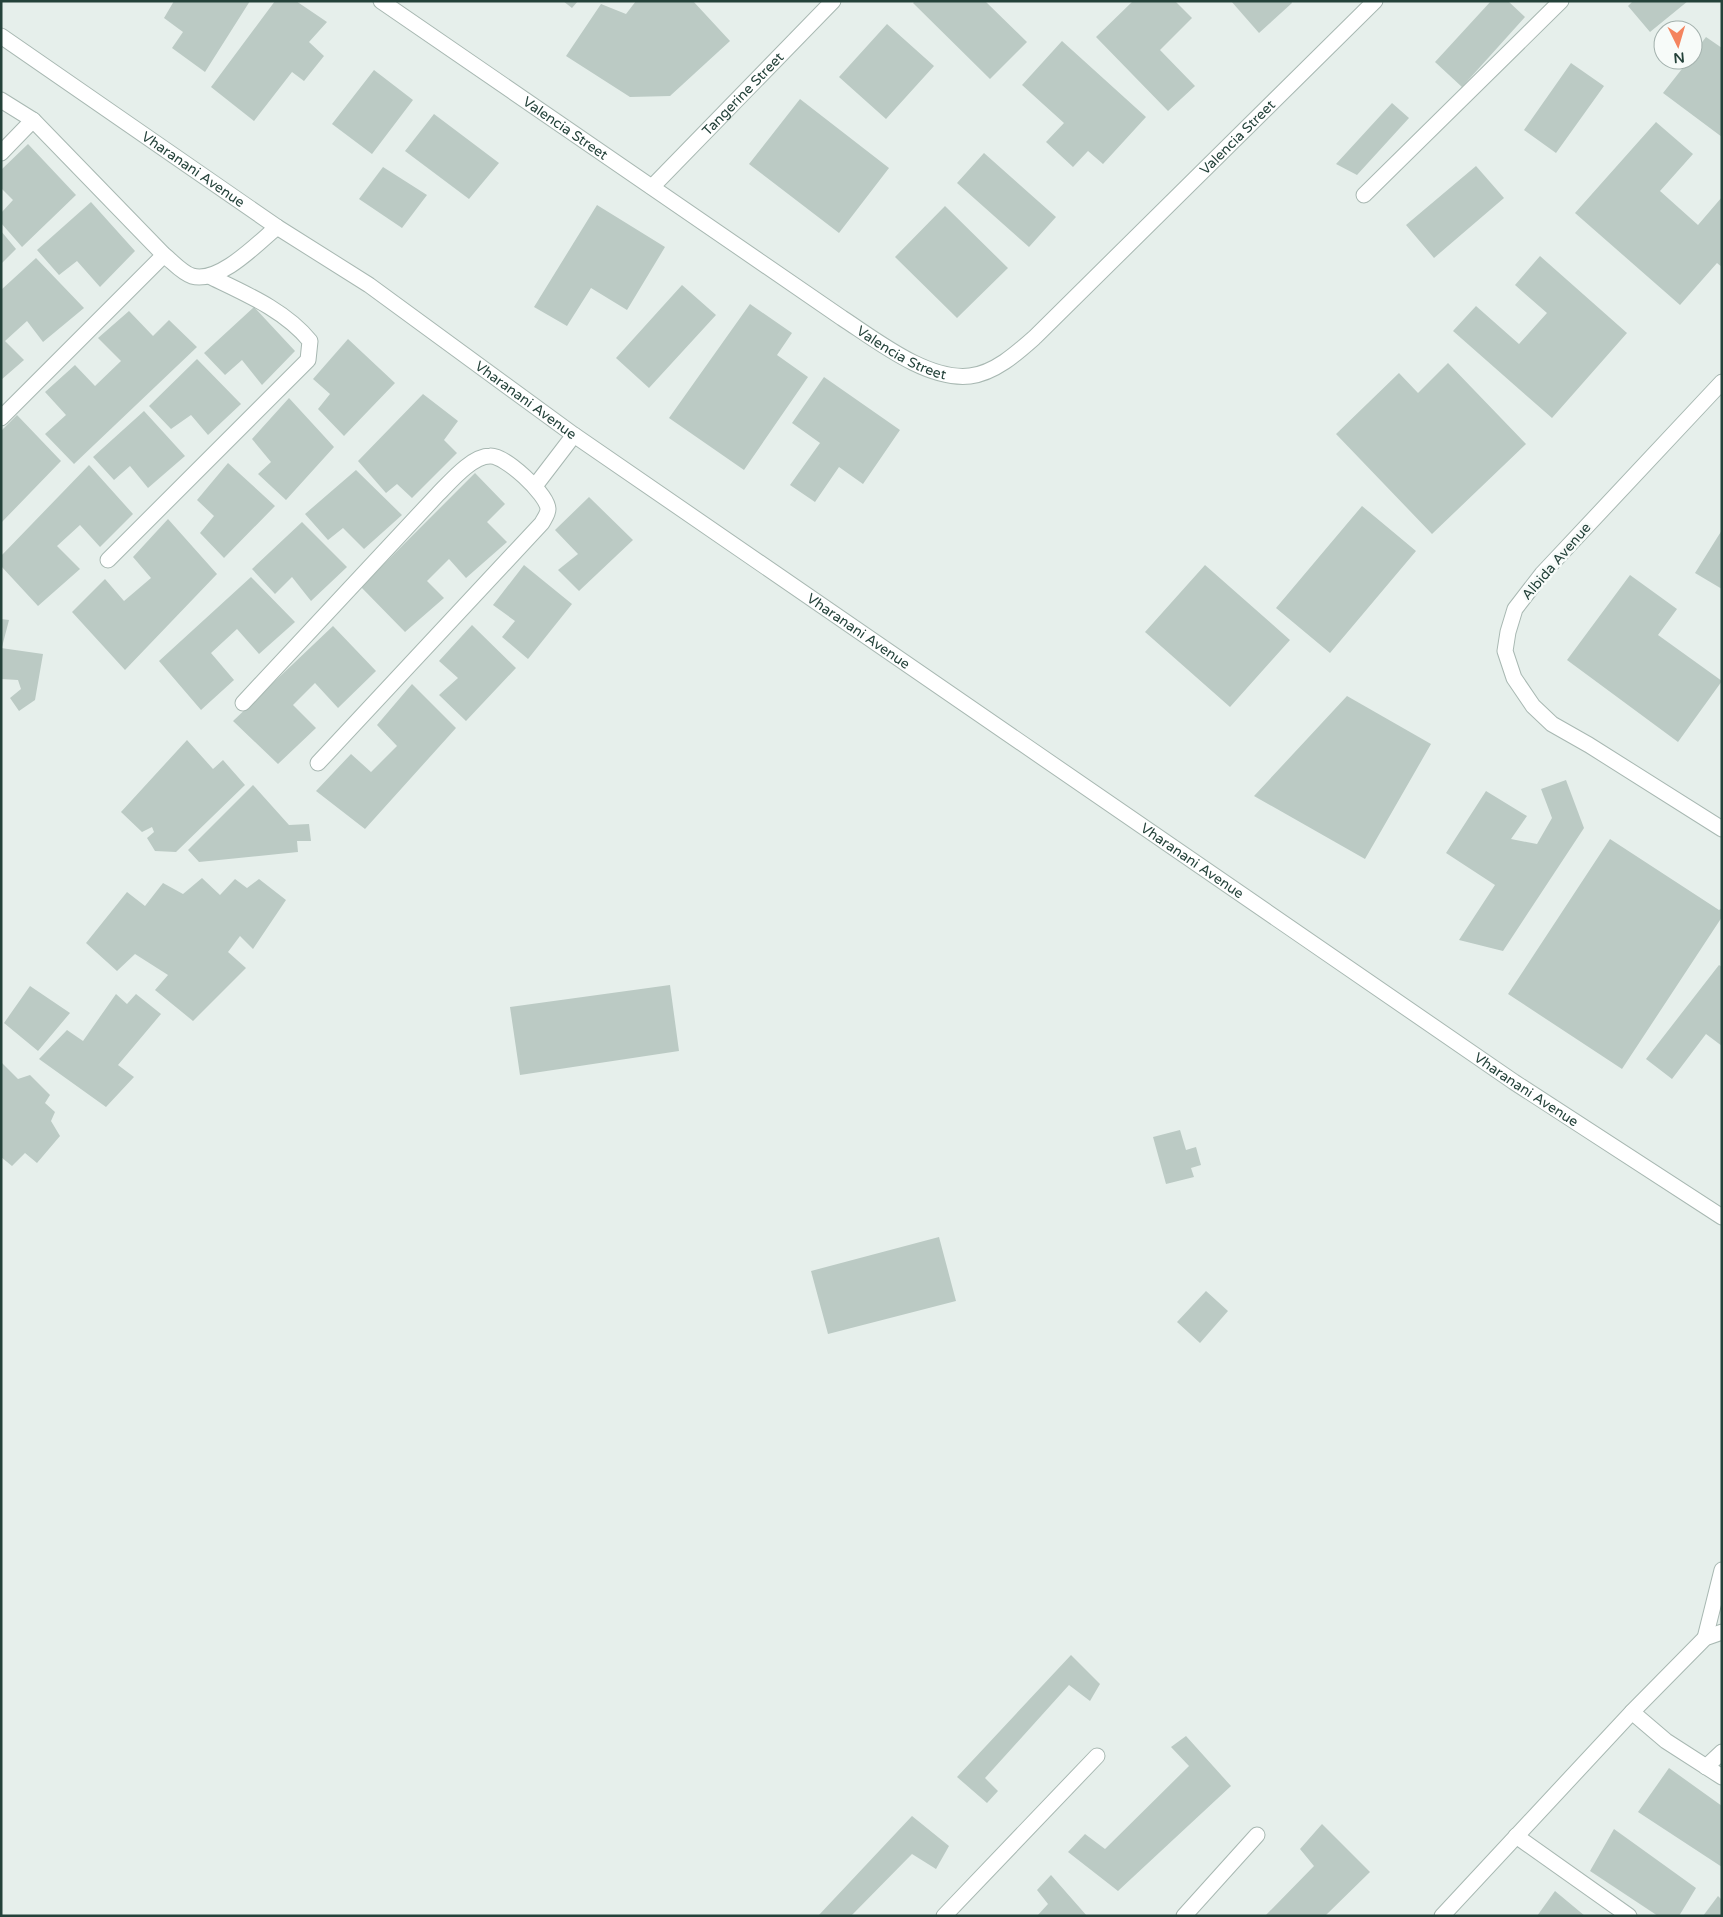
<svg xmlns="http://www.w3.org/2000/svg" width="1723" height="1917" font-family="'Varela Round',sans-serif">
<style>
.building{fill:#bbcac4}
.lines{fill:none;stroke-linecap:round;stroke-linejoin:round}
.minor-casing{stroke:#a8b8b2;stroke-width:17}
.minor{stroke:#fff;stroke-width:15}
.labels{text-anchor:middle;stroke-width:5;stroke-linejoin:round;paint-order:stroke}
.street-label{font-size:14px;fill:#24423a;stroke:#f7fbf9}
</style>
<rect width="100%" height="100%" fill="#e6efeb"/>
<path class="building" d="M174 1H250L205 72 172 48 183 32 164 18Z
M275 1H296L327 22 309 42 324 56 304 81 292 72 254 121 211 87Z
M563 1H578L572 8Z
M636 1H693L730 41 670 96 630 97 566 56 601 4 626 14Z
M915 1H985L1027 42 990 79 913 3Z
M1133 1H1175L1192 18 1160 50 1195 86 1168 111 1096 37Z
M1231 1H1291L1292 3 1259 33Z
M1491 1H1508L1525 17 1462 87 1435 62Z
M1633 1H1688L1650 32 1628 6Z
M887 24 934 66 886 119 839 77Z
M1706 37 1722 48V137L1663 93 1689 60H1693V54Z
M1062 41 1146 117 1103 164 1088 151 1073 167 1046 142 1064 123 1022 85Z
M1571 63 1604 86 1556 153 1524 130Z
M374 70 413 100 372 154 332 124Z
M800 99 889 168 839 233 749 164Z
M1392 103 1409 118 1357 175 1336 164Z
M434 114 499 163 469 199 405 151Z
M1656 122 1693 154 1660 191 1698 225 1722 197V267L1717 263 1680 305 1575 213Z
M28 144 76 195 22 247 1 223V213L13 200 1 188V170Z
M984 153 1056 217 1029 247 957 183Z
M1476 166 1504 198 1434 258 1406 225Z
M383 167 427 195 402 228 359 199Z
M91 202 135 251 100 287 77 261 59 275 37 250Z
M597 205 665 247 627 310 591 288 567 326 534 307Z
M945 206 1008 268 957 318 895 257Z
M1 231 16 249 1 264Z
M1540 256 1627 333 1552 418 1453 331 1476 306 1519 344 1547 313 1515 285Z
M36 258 84 308 43 342 27 321 5 341 24 360 1 380V290Z
M682 285 716 315 649 388 616 358Z
M750 304 792 333 777 355 808 377 744 470 669 418Z
M254 307 295 351 262 385 242 360 225 375 204 353Z
M129 311 153 336 169 320 197 347 74 464 45 434 66 415 45 392 75 365 95 386 121 361 98 338Z
M348 339 395 383 344 436 318 409 330 394 313 379Z
M197 359 241 404 208 435 191 415 171 429 149 406Z
M1448 363 1526 444 1432 534 1336 434 1399 373 1418 393Z
M824 377 900 430 863 484 839 467 815 502 790 485 820 443 792 423Z
M423 394 458 421 444 440 457 453 412 498 397 484 386 493 358 461Z
M289 398 334 447 286 500 258 474 271 462 252 439Z
M144 411 185 456 148 488 130 466 114 480 93 457Z
M17 415 61 461 1 523V431Z
M228 463 275 506 224 558 200 533 214 516 197 500Z
M89 465 133 514 100 547 80 525 57 546 80 569 38 606 1 566V556Z
M356 470 402 515 364 549 343 528 328 540 305 514Z
M475 473 505 504 487 522 507 542 466 578 449 559 427 581 444 598 405 632 361 587Z
M589 497 633 540 579 591 558 570 578 554 555 530Z
M1362 506 1416 551 1330 653 1276 608Z
M168 519 217 574 125 670 72 612 105 579 124 601 151 578 133 557Z
M302 522 347 567 311 601 292 577 275 594 252 569Z
M1722 530V589L1695 573Z
M524 565 572 604 528 659 502 637 515 621 493 605Z
M1205 565 1290 640 1230 707 1145 632Z
M1630 575 1677 609 1658 635 1722 681 1678 742 1567 660Z
M251 577 295 622 259 654 237 629 211 653 234 680 201 710 159 661Z
M1 619 9 620 2 647H1Z
M472 625 516 668 466 721 439 695 458 678 439 661Z
M333 626 376 671 338 708 315 683 293 705 316 728 278 764 233 721Z
M1 648 43 654 35 700 19 711 10 698 21 689 18 680 1 679Z
M412 684 456 728 365 829 316 791 351 754 371 772 397 746 377 725Z
M1347 696 1431 744 1365 859 1254 796Z
M187 740 213 769 223 760 245 785 176 852 155 851 147 838 154 832 152 827 142 832 121 812Z
M1566 780 1584 828 1503 951 1459 940 1495 885 1446 853 1486 791 1527 816 1511 839 1537 844 1552 818 1541 789Z
M253 785 289 825 309 824 311 841H297L298 852 199 862 188 850Z
M1610 839 1719 910 1722 908V917L1622 1069 1508 994Z
M202 878 220 895 235 879 247 888 259 879 286 900 253 949 240 936 228 952 246 968 193 1021 155 990 168 975 135 954 117 971 86 943 127 892 145 906 163 883 183 894Z
M1719 965 1722 967V1046L1706 1034 1672 1079 1646 1059Z
M670 985 679 1051 520 1075 510 1007Z
M30 986 70 1013 38 1051 4 1023Z
M116 994 127 1004 136 994 161 1014 118 1065 134 1077 106 1107 39 1059 67 1030 83 1041Z
M1 1062 18 1079 30 1075 50 1095 45 1103 55 1112 51 1121 60 1136 37 1163 25 1153 12 1166 1 1157Z
M1180 1130 1186 1150 1196 1147 1201 1165 1191 1168 1194 1177 1166 1184 1153 1137Z
M939 1237 956 1301 828 1334 811 1271Z
M1206 1291 1228 1311 1200 1343 1177 1322Z
M1071 1655 1100 1684 1090 1701 1069 1685 985 1778 998 1791 987 1803 957 1777Z
M1186 1736 1231 1786 1118 1891 1068 1852 1085 1834 1105 1849 1189 1766 1171 1747Z
M1669 1768 1722 1806V1867L1638 1812Z
M912 1816 949 1846 936 1869 912 1854 851 1916H818Z
M1322 1824 1370 1872 1325 1916H1265L1314 1866 1300 1849Z
M1614 1829 1696 1888 1679 1916H1658L1590 1871Z
M1051 1875 1087 1916H1037L1048 1904 1037 1890Z
M1555 1891 1585 1916H1537Z
M1718 1896 1722 1900V1916H1703Z"/>
<g class="lines">
<g class="minor-casing">
<g id="minor">
<path id="s1" d="M381 1 842 318C876 340 927 381 970 376 995 373 1017 353 1035 337L1375 1"/>
<path id="s2" d="M1 36 277 227 369 285 574 435 1514 1082 1722 1217"/>
<path d="M1 100 33 120"/>
<path d="M1 153 33 120 164 255C173 262 182 273 192 276 219 284 258 243 277 227"/>
<path id="s3" d="M652 187 833 1"/>
<path d="M1364 195 1561 1"/>
<path d="M1722 382 1542 574 1515 609 1508 632 1505 651 1514 678 1533 706 1552 724 1589 745 1722 829"/>
<path d="M1 418 164 255"/>
<path d="M535 486 574 435"/>
<path d="M108 560 308 360 310 341C285 310 244 293 209 276"/>
<path d="M243 703 438 494C451 481 472 456 490 456 505 455 547 494 548 509 548 514 544 519 542 523L318 763"/>
<path d="M1705 1638 1722 1570"/>
<path d="M1632 1712 1666 1741 1722 1777"/>
<path d="M1706 1767 1722 1752"/>
<path d="M1516 1836 1629 1916"/>
<path d="M944 1916 1097 1756"/>
<path d="M1184 1916 1257 1835"/>
<path d="M1442 1916 1632 1712 1705 1638 1722 1632"/>
</g>
</g>
<use href="#minor" class="minor"/>
</g>
<g class="labels">
<g class="street-label">
<text dy="5" stroke="none"><textPath href="#s3" startOffset="130">Tangerine Street</textPath></text>
<text dy="5" stroke="none"><textPath href="#s1" startOffset="224">Valencia Street</textPath></text>
<text dy="5" stroke="none"><textPath href="#s1" startOffset="1064">Valencia Street</textPath></text>
<text dy="5" stroke="none"><textPath href="#s2" startOffset="234">Vharanani Avenue</textPath></text>
<text dy="5" stroke="none"><textPath href="#s1" startOffset="629">Valencia Street</textPath></text>
<text dy="5" stroke="none"><textPath href="#s2" startOffset="639">Vharanani Avenue</textPath></text>
<text transform="translate(1556 561) rotate(-49)" y="5">Albida Avenue</text>
<text dy="5" stroke="none"><textPath href="#s2" startOffset="1044">Vharanani Avenue</textPath></text>
<text dy="5" stroke="none"><textPath href="#s2" startOffset="1449">Vharanani Avenue</textPath></text>
<text dy="5" stroke="none"><textPath href="#s2" startOffset="1854">Vharanani Avenue</textPath></text>
</g>
</g>
<rect width="1723" height="1917" fill="none" stroke="#24423a" stroke-width="5"/>
<g transform="translate(1678 45) rotate(175)"><circle r="24" fill="#f7fbf9" stroke="#a3b1ad"/>
<path d="M0-4L9 19L0 12L-9 19Z" fill="#f4845f"/>
<text y="-8" font-size="14" font-weight="bold" text-anchor="middle" fill="#24423a">N</text>
</g>
</svg>
